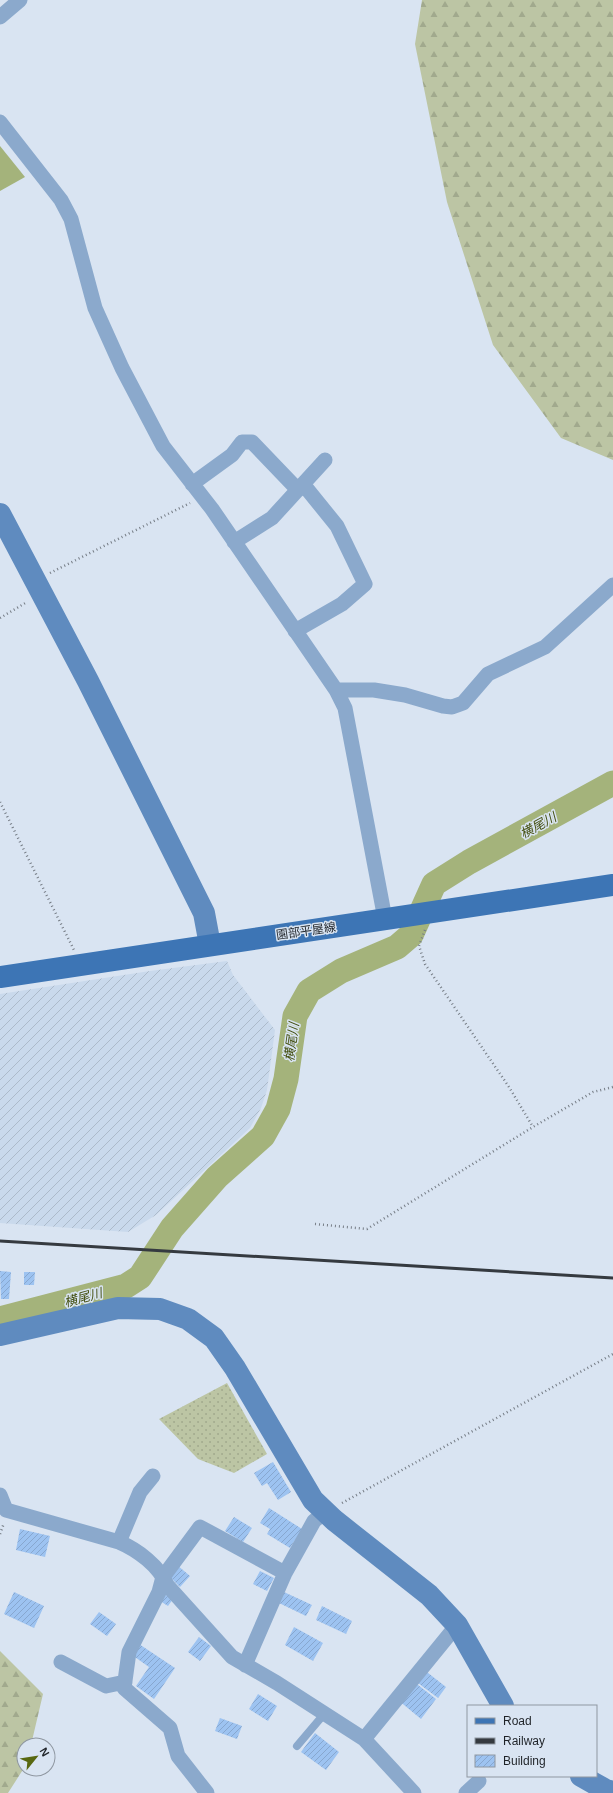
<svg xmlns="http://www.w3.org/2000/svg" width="613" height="1793" font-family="Arial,'Noto Sans JP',sans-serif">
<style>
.industrial{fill:url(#industrial-furrows)}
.grass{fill:url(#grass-dots)}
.forest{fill:url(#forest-firs)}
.water{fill:#a4b37b}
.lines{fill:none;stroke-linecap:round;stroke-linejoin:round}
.river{stroke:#a4b37b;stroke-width:25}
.building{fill:url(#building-hatch)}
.path{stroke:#767d86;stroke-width:2.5;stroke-dasharray:1 3;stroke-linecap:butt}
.lane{stroke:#8ba9cc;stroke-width:8}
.street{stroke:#8ba9cc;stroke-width:15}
.secondary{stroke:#5f8bbf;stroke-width:22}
.primary{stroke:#3d75b5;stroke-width:22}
.rail{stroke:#353a40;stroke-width:3}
.labels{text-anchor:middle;stroke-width:3;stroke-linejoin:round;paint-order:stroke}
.street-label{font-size:12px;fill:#1f2328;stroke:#d9e4f2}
.water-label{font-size:13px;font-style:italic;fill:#455112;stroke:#d9e4f2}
</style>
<defs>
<pattern id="industrial-furrows" width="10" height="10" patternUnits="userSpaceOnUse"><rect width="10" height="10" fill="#c9d9ec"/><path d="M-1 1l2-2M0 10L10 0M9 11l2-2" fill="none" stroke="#acbaca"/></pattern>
<pattern id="grass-dots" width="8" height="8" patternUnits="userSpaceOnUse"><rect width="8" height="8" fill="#bcc5a4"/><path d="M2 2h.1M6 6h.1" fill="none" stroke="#a1a98d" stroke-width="1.8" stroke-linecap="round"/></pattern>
<pattern id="forest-firs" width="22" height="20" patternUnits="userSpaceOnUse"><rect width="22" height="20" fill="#bcc5a4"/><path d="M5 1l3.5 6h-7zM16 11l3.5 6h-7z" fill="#a1a98d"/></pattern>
<pattern id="building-hatch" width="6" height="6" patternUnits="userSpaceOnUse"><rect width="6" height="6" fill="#9dc3f1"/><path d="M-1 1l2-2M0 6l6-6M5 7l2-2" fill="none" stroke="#87a7cf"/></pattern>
</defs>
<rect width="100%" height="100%" fill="#d9e4f2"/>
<path class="industrial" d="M227 961 233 975 275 1030 267 1090 261 1108 250 1128 156 1215 128 1232 0 1223V994L150 971Z"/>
<path class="grass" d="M227 1383 267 1454 234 1473 198 1459 159 1419Z"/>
<path class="forest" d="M422 0H613V460L561 438 493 345 447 202 415 44Z
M0 1651 43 1694 31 1745H24V1768L8 1793H0Z"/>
<path class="water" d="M0 146 25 177 0 191Z"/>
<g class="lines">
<path class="river" d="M0 1319 126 1286 140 1277 172 1228 217 1177 263 1136 278 1109 286 1079 295 1016 309 991 341 971 397 947 411 935 434 884 469 862 613 783"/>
</g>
<path class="building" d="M0 1271 11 1272 9 1299H1Z
M24 1272H35L34 1285H24Z
M273 1462 291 1492 278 1500 267 1483 262 1486 254 1473Z
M269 1508 302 1529 290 1548 267 1534 270 1529 260 1523Z
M234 1517 252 1528 243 1542 225 1531Z
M20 1529 50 1536 45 1557 16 1550Z
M177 1565 190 1576 180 1587 168 1575Z
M260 1571 274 1578 267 1591 253 1584Z
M14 1592 44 1606 34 1628 4 1614Z
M284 1592 312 1605 306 1616 279 1603Z
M164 1594 173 1599 168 1606 160 1601Z
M322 1606 352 1621 346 1634 316 1620Z
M99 1612 116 1624 107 1636 90 1624Z
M294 1627 323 1643 313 1661 285 1645Z
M199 1637 211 1646 200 1661 188 1652Z
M139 1644 175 1668 154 1699 136 1686 149 1667 132 1655Z
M423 1669 446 1687 438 1698 414 1680Z
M413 1681 436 1699 421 1719 398 1700Z
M258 1694 277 1706 268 1721 249 1709Z
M220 1718 242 1726 237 1739 215 1731Z
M315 1733 339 1752 326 1770 301 1752Z"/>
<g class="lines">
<path class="path" d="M50 573 190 503
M0 618 27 602
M0 802 74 950
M425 930 419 946 425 964 509 1087 533 1127
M315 1224 367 1229 533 1127 593 1092 613 1087
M342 1503 613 1354
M0 1534 4 1523"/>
<path class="lane" d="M297 1746 325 1713"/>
<path class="street" d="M0 17 20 0
M0 122 61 200 71 219 95 308 122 368 163 446 212 509 336 690 345 708 385 919
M192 484 232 455 242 442H252L298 490
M234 542 272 518 325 460
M295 631 342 604 365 584 337 526 303 484
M336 690H374L405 695 443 706 452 707 463 703 488 674 545 647 613 585
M0 1495 6 1510 119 1542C138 1550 159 1566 167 1585L232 1657 277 1683 364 1739 414 1793
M119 1542 140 1492 153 1476
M61 1662 106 1686 125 1682
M245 1665 285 1573 314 1521 325 1512
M364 1739 457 1625
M207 1793 178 1756 170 1728 124 1688 129 1652 159 1592 163 1577 200 1527 285 1573
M466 1793 479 1781"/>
<path class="secondary" d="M0 514 88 681 204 913 210 945
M0 1335 118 1308 160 1309 188 1319 214 1338 235 1368 313 1500 334 1520 429 1595 457 1625 503 1706
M581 1776 606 1790 613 1792"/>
<path class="primary" d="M0 977 613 885"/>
<path class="rail" d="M0 1241 613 1278"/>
</g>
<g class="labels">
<g class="street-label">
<text transform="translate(306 931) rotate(-8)" y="4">園部平屋線</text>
</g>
<g class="water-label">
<text transform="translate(538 825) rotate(-29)" y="5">横尾川</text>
<text transform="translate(291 1042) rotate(-82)" y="5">横尾川</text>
<text transform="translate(83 1297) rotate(-15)" y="5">横尾川</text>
</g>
</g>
<rect x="467" y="1705" width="130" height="72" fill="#d9e4f2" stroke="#8f97a1"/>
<rect x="475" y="1718" width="20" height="6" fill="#3d75b5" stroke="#8f97a1"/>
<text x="503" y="1725" font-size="12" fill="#1f2328">Road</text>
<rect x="475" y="1738" width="20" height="6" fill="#353a40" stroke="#8f97a1"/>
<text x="503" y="1745" font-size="12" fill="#1f2328">Railway</text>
<rect x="475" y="1755" width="20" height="12" fill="url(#building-hatch)" stroke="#8f97a1"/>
<text x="503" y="1765" font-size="12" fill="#1f2328">Building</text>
<g transform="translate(36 1757) rotate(60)"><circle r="19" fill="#d9e4f2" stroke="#8f97a1"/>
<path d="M0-3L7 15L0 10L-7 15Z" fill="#586811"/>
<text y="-6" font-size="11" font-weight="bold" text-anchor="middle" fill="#1f2328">N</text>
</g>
</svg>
